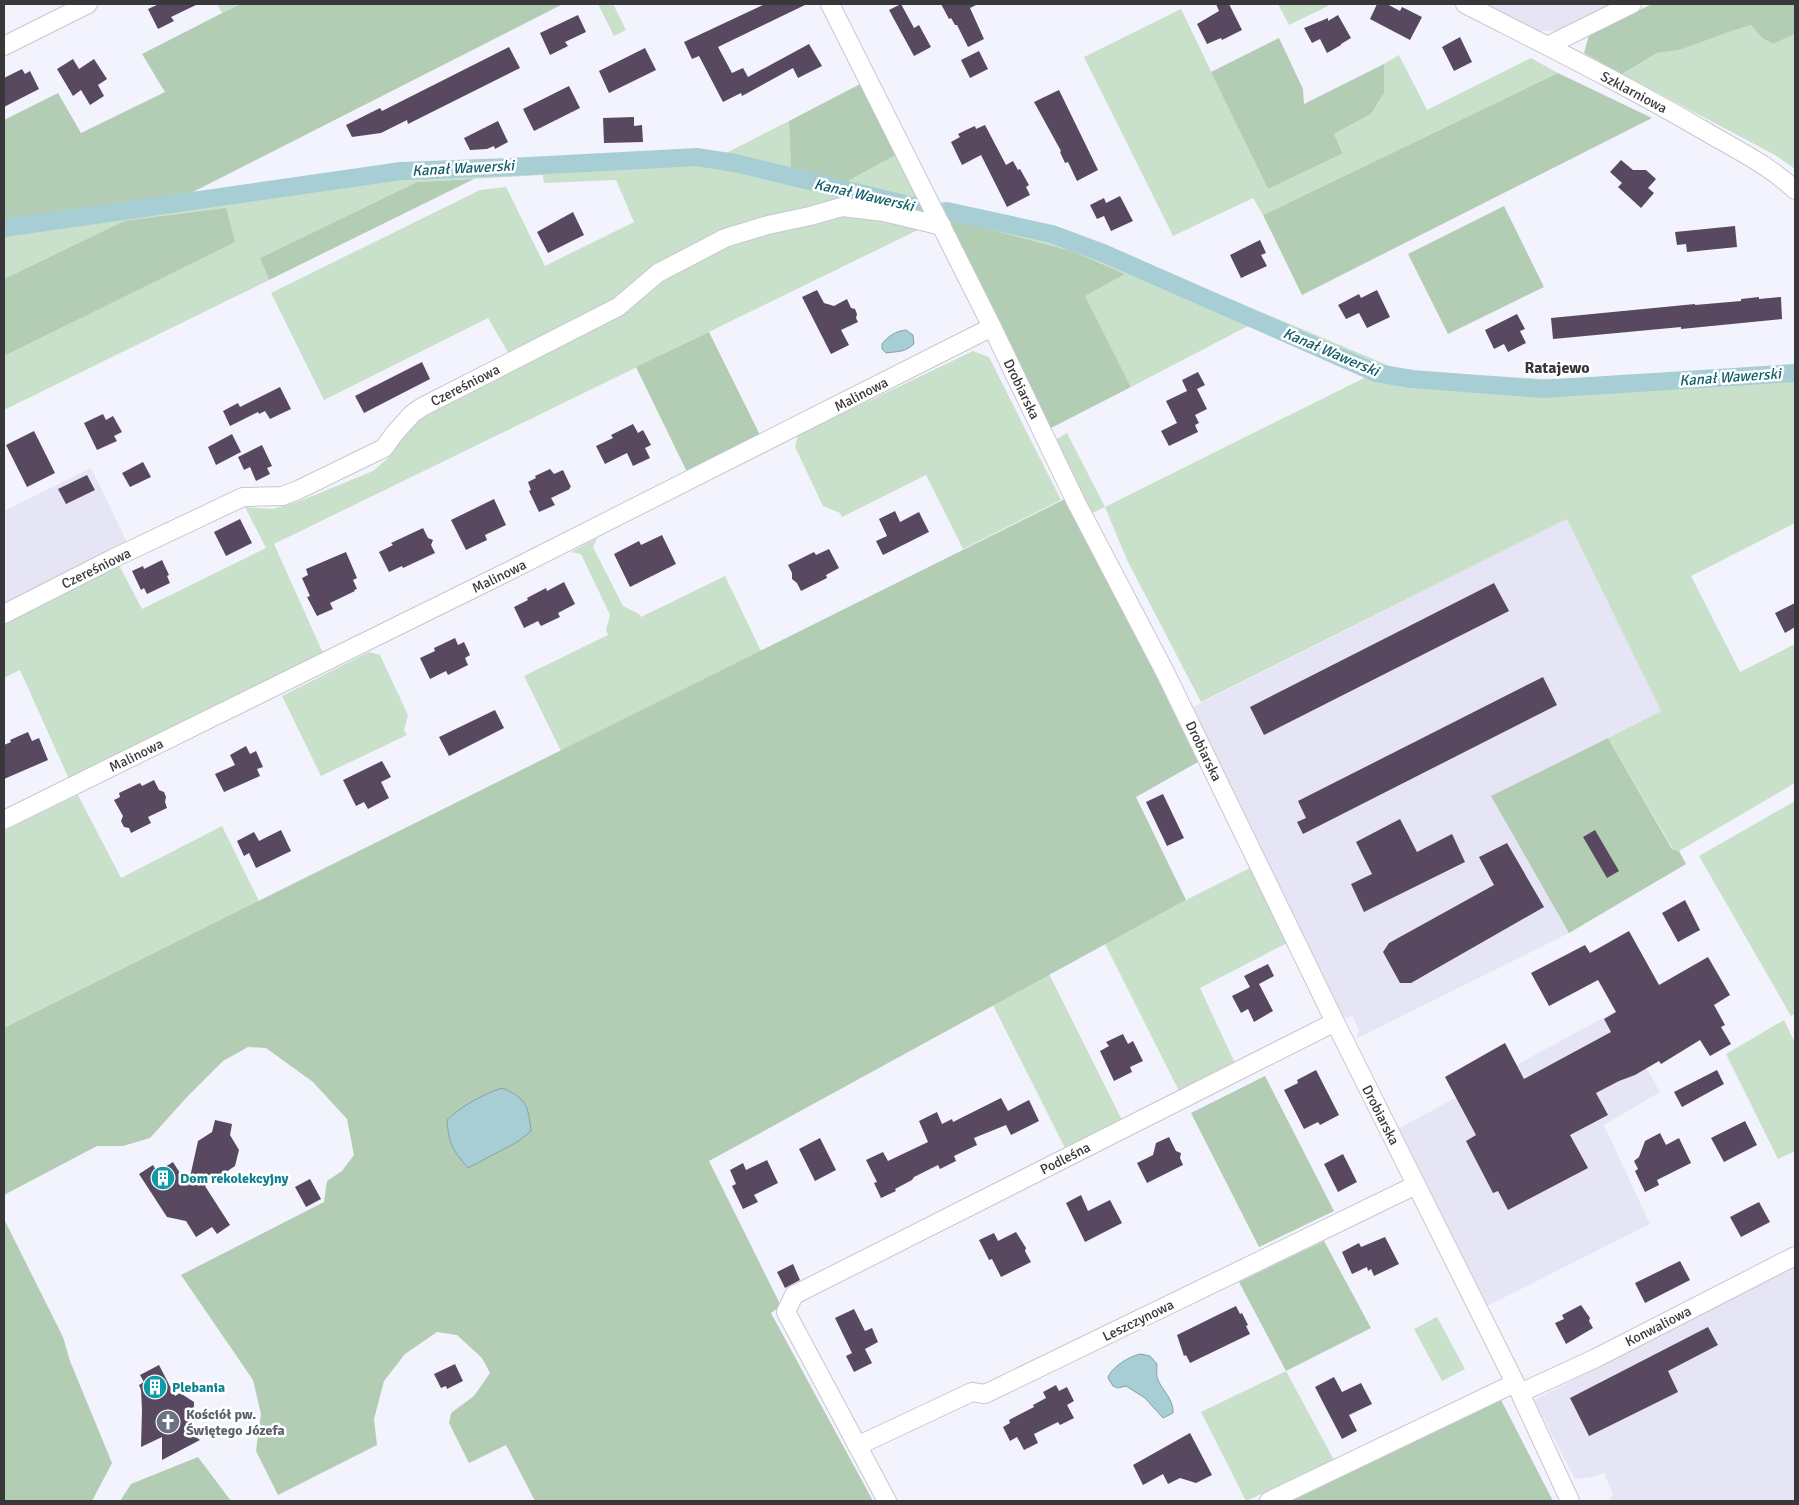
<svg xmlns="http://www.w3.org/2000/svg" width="1799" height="1505" font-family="Signika,sans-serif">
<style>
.built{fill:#e6e5f6}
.green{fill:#c9e0ca}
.forest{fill:#b3ccb4}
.water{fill:#a7ced5;stroke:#86a1a7}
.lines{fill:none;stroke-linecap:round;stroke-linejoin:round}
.canal{stroke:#a7ced5;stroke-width:18}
.building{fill:#584961}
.minor-casing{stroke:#c7c7d0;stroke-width:20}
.minor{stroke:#fff;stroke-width:18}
.labels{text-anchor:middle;stroke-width:5;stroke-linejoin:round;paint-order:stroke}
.street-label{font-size:14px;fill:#38383b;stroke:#fff}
.culture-label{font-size:14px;font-weight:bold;fill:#0d838f;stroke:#fff;text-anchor:start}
.worship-label{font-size:14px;font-weight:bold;fill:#5b616d;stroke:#fff;text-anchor:start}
.water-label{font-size:15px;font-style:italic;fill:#115f6a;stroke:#fff}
.quarter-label{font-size:16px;font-weight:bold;fill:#38383b;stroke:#fff}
</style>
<rect width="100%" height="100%" fill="#f3f3fd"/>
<path class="built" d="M1481 4H1611V6L1560 31H1532Z
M91 468 129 546 4 608V511Z
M1567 519 1661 711 1492 796 1569 933 1356 1039 1359 1030 1352 1015 1347 1018 1342 1017 1187 710Z
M1614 1012 1660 1092 1604 1125 1650 1224 1485 1307 1396 1130Z
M1795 1266V1501H1608L1613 1495 1604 1473 1592 1477 1575 1479 1534 1400Z"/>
<path class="green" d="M217 4H240L222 13Z
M598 4H613L626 30 614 36Z
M1278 4H1332L1289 25Z
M1181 9 1268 189 1343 152 1334 134 1371 114 1384 93V64L1399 55 1427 110 1531 58 1558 73 1263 215 1253 198 1173 236 1084 57Z
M1751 25 1762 38 1773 44 1795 34V169L1775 155 1622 74 1657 53 1680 50 1726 33Z
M789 121 791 172 899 153 929 217 842 198 833 206 740 227 620 300 510 356 488 318 324 400 271 293 480 190 506 187 545 266 634 222 616 180 544 183 543 175 417 182 260 258 269 280 4 410V356L235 241 124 221 4 279V223L405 166 699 151 720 156Z
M937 201 1064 231 1131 257 1399 370 1542 379 1610 377 1795 367V523L1691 576 1740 672 1795 644V783L1679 851 1673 849 1608 738 1661 711 1567 519 1201 702 1127 560 1105 507 1090 514 1055 440 1067 433 1105 507 1366 377 1248 326 1131 387 1084 295 1125 274 1072 251 946 218Z
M854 213 924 227 274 544 323 653 69 779 20 670 4 678V621L118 563 142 609 266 548 245 507 273 509 305 499 373 471 387 459 415 421 617 315 658 279 741 238Z
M973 351 989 357 1061 500 963 549 926 475 842 517 840 513 823 506 795 447 798 435Z
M597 538 593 547 623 606 639 614 641 617 725 576 761 651 561 751 524 676 608 635 606 630 610 615 581 554 571 552Z
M369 652 380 655 408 715 404 730 407 735 321 776 282 696Z
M78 795 121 878 222 826 259 901 4 1028V831Z
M1795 801V1014L1791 1016 1699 856Z
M1252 867 1289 942 1200 988 1235 1063 1179 1091 1105 944 1186 900Z
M1049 974 1122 1120 1065 1148 993 1005Z
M1784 1020 1795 1043V1151L1778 1159 1726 1054Z
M1437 1317 1465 1369 1442 1381 1414 1329Z
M1286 1371 1334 1460 1246 1501 1201 1412Z"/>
<path class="forest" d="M240 4H563L183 197 4 223V120L58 93 81 133 165 92 142 54Z
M1652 4H1795V34L1773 44 1762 38 1751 25 1726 33 1680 50 1657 53 1622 74 1584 53 1589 35Z
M1279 38 1303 89 1304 104 1384 64V93L1371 114 1334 134 1343 153 1268 189 1211 72Z
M1558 73 1652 118 1302 295 1263 215Z
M864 82 899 153 842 184 791 172 789 121Z
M474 179 269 280 260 258 417 182Z
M1504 206 1544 287 1448 334 1408 254Z
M226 208 235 242 4 356V279L124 221Z
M946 218 1072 251 1125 274 1085 296 1131 387 1049 429Z
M709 332 760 435 687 472 636 367Z
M1069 497 1198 762 1136 797 1186 900 709 1161 781 1306 771 1313 873 1501H535L506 1445 469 1463 449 1423 451 1413 474 1396 490 1373 482 1358 457 1335 437 1332 405 1354 384 1381 374 1419 377 1445 278 1495 256 1451 261 1414 253 1380 181 1275 324 1202 327 1181 342 1171 354 1155 347 1119 313 1082 266 1048 248 1047 223 1061 186 1098 150 1138 123 1146H97L4 1195V1028Z
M1608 738 1672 849 1679 851 1686 864 1569 933 1491 796Z
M1265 1076 1334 1211 1259 1247 1191 1113Z
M5 1221 63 1337 70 1361 112 1463 92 1501H4V1222Z
M1324 1241 1371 1328 1286 1371 1239 1282Z
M1500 1398 1553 1501H1285Z
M198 1457 231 1501H120L131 1484Z"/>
<path class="water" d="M906 330 913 335 914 344C904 353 898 351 886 353L882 349V344C888 336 896 331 906 330Z
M502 1088C526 1098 528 1105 531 1131L519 1141 468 1168C452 1149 449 1145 447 1120 461 1106 484 1094 502 1088Z
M1141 1354 1150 1356 1157 1364C1157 1370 1156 1375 1158 1380 1163 1391 1174 1400 1173 1413L1163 1418 1145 1398 1126 1386 1118 1388 1113 1386 1108 1378C1110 1368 1131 1355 1141 1354Z"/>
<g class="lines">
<path class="canal" d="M947 211 1052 234 1103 253 1376 373 1412 379 1542 389 1795 373
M4 228 401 171 510 167 697 157 735 163 921 208"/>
</g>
<path class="building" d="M159 4H198L171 17 174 21 158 29 148 9Z
M765 4H807L718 47 732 73 743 68 748 77 809 44 822 66 798 78 793 68 742 96 741 93 723 102 699 56 692 59 684 42Z
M901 4 914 28 919 25 931 47 914 56 889 10Z
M941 4H978L970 8 984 39 968 47 957 25H955L951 18 949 19Z
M1216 4H1229L1242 30 1222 40 1221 38 1207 44 1197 24 1219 11Z
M1377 4H1387L1400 11 1402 7 1422 17 1410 40 1370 19Z
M578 15 586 32 565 42 568 46 550 55 540 33Z
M1338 15 1351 38 1341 44V45L1327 53 1320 39 1312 43 1304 28 1328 18V21Z
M1460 37 1472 62 1454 71 1442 47Z
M509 47 520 68 408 124 407 120 381 133 352 137 346 125 380 108 382 111Z
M645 48 656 70 609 93 599 71Z
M979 51 988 69 970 78 961 60Z
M73 59 79 69 94 59 107 79 98 85 104 96 90 105 81 90 73 96 57 69Z
M22 69 25 74 30 71 39 89 4 107V78Z
M569 86 580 108 534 131 523 109Z
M1059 90 1098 170 1077 181 1068 162 1065 163 1060 152 1061 151 1034 102Z
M634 117V126L642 125 643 142 604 143 603 118Z
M498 121 508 142 495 149 494 146 487 149 470 150 464 138Z
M985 125 1006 165 1013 161 1018 170 1020 169 1029 185 1026 187 1030 195 1007 207 981 155 962 165 951 142 960 137 958 134 966 130 975 126 976 129Z
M1621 160 1633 170H1646L1656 179 1648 188 1654 193 1641 208 1618 187 1622 183 1610 172Z
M1120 196 1133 221 1111 231 1104 216 1097 219 1090 205 1104 198 1106 203Z
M573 212 584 235 548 253 537 232Z
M1735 226 1737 247 1687 252 1686 244 1677 245 1675 232Z
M1260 240 1266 253 1261 255 1267 266 1241 278 1230 255Z
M817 290 824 303 834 306 847 299 851 308 855 309 857 314 856 318 858 322 841 330 849 345 831 354 802 297Z
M1377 290 1390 317 1367 328 1359 313 1346 319 1338 305 1359 294 1361 298Z
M1759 297V299L1781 297 1782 319 1681 329V327L1553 339 1551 318 1695 304V305L1741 301V299Z
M1517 314 1525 329 1520 331 1526 343 1508 352 1504 344 1494 349 1485 330Z
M422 362 430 379 364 413 355 396Z
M1198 372 1205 385 1197 389 1207 409 1195 415 1199 423 1195 425 1198 432 1169 446 1161 431 1177 423 1166 401 1187 391 1182 380Z
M280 387 291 409 270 419 265 411 259 414 258 412 230 426 223 411 238 403 240 407Z
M103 414 106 420 113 416 122 432 114 436 117 441 97 450 84 423Z
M633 424 638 433 643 430 651 445 645 448 650 458 633 466 627 453 605 464 596 446 613 438 611 435Z
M34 431 55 473 27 487 6 445Z
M232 434 241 452 216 465 208 447Z
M262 445 272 466 267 468 270 474 256 481 250 467 244 470 238 457Z
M143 462 151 477 130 487 122 473Z
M550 469 554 474 563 470 571 487 569 488 570 489 551 498 555 505 539 512 529 491 531 490 528 482 536 478 535 476Z
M87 475 95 490 66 504 58 489Z
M494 499 506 525 485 535 487 540 466 550 451 520Z
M895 511 900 522 919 512 929 532 883 555 876 541 887 536 879 519Z
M240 519 252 543 226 556 214 532Z
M423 528 428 538 433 540 431 545 435 553 403 568 402 566 389 572 379 552 393 545 391 543Z
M662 535 676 564 630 587 614 554 639 541 641 545Z
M829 549 839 568 826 575 827 578 801 591 797 583 792 579V573L788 565 814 552 816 555Z
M346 552 357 578 353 580 357 589 354 590 355 591 330 603 333 609 317 616 307 597 310 596 302 578 308 575 306 569Z
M162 560 169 575 167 576 170 583 147 594 144 588 141 590 132 571 143 566 144 569Z
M564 582 575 604 558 613 560 617 541 626 538 621 524 628 514 607 528 600 527 598 546 588 547 591Z
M1494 583 1509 611 1264 735 1250 707Z
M1795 603V627L1785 633 1775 613Z
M455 638 458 645 464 642 470 655 465 658 468 665 448 675 446 671 430 679 420 658 435 651 434 648Z
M1543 677 1557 705 1303 834 1297 822 1306 818 1298 801Z
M495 710 504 728 449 756 439 737Z
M28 732 32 741 39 738 48 760 4 779V745L11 742 10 740Z
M246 746 250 754 256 751 263 767 257 769 260 776 224 792 215 774 235 765 230 755Z
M382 761 391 777 381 782 389 798 368 809 364 802 356 806 343 780Z
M154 780 159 790 164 792 166 797 165 802 167 808 148 817 151 823 131 833 129 828 124 827 121 821 123 816 114 800 120 797 119 793 140 783 142 786Z
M1163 794 1184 838 1167 846 1146 802Z
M1400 819 1417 852 1452 834 1465 862 1364 912 1351 884 1372 874 1356 842Z
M281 830 291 851 256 868 249 853 244 856 237 841 254 832 259 841Z
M1595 830 1619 871 1607 878 1583 837Z
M1507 843 1544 907 1411 983H1400L1383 952 1389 943 1494 885 1479 857Z
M1685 900 1700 930 1678 942 1662 913Z
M1629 931 1659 985 1708 957 1730 995 1714 1005 1725 1025 1721 1027 1731 1044 1710 1056 1700 1040 1661 1064 1659 1061 1635 1075 1619 1081 1596 1093 1608 1115 1570 1135 1588 1168 1508 1210 1498 1191 1493 1193 1466 1141 1476 1135 1445 1077 1505 1043 1524 1079 1611 1032 1604 1019 1616 1012 1598 980 1549 1006 1531 973 1585 945 1590 953Z
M1268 964 1274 976 1259 984 1273 1011 1254 1022 1248 1009 1241 1013 1232 996 1250 987 1244 976Z
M1123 1034 1128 1044 1133 1041 1143 1061 1130 1067 1132 1072 1114 1081 1100 1051 1109 1046 1106 1042Z
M1316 1070 1339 1115 1320 1125 1318 1122 1304 1129 1284 1090 1298 1083 1297 1080Z
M1717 1070 1724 1084 1682 1107 1674 1092Z
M1001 1098 1008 1111 1029 1100 1039 1121 1011 1135 1006 1125 974 1138 977 1145 954 1156 956 1161 940 1169 938 1165 914 1177 912 1180 895 1189 896 1191 881 1198 874 1183 877 1182 866 1160 883 1152 888 1161 928 1142 919 1121 937 1112 942 1124 952 1119 953 1122Z
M215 1120 232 1124 230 1135 239 1150 235 1166 205 1186 230 1225 217 1234 212 1227 196 1237 186 1221 167 1217 139 1174 153 1165 157 1172 173 1162 188 1186 198 1141 212 1132Z
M1745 1121 1757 1145 1724 1162 1711 1138Z
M1660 1133 1666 1145 1679 1138 1691 1163 1657 1180 1659 1185 1645 1192 1635 1171 1638 1169 1634 1161 1639 1157 1645 1141Z
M1169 1137 1176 1151 1181 1153 1180 1158 1183 1165 1147 1183 1137 1163 1153 1155 1156 1143Z
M820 1138 836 1170 815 1181 799 1149Z
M1343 1154 1357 1182 1338 1192 1324 1164Z
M767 1160 778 1183 754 1195 758 1202 743 1209 732 1186 736 1184 730 1170 743 1163 746 1170Z
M310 1179 321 1199 306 1207 295 1187Z
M1081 1195 1088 1211 1110 1200 1122 1223 1085 1242 1066 1203Z
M1759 1202 1770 1222 1741 1237 1730 1217Z
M1016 1232 1026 1248 1025 1251 1031 1262 1001 1277 992 1259 989 1260 979 1240 994 1233 998 1241Z
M1385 1237 1399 1264 1374 1276 1371 1269 1368 1271 1367 1267 1352 1274 1342 1252 1359 1243 1361 1247Z
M1680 1261 1690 1280 1645 1303 1635 1283Z
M793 1264 800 1280 785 1288 777 1272Z
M1581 1305 1590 1318 1589 1321 1593 1328 1566 1344 1555 1323 1564 1319 1562 1315Z
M1236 1306 1240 1314 1242 1313 1248 1325 1246 1326 1250 1334 1190 1363 1186 1355 1184 1356 1177 1335Z
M854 1309 865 1331 872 1328 878 1342 865 1349 872 1363 854 1372 846 1356 852 1353 835 1318Z
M1708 1327 1718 1345 1668 1371 1678 1392 1589 1436 1570 1398Z
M455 1364 463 1381 447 1389 446 1386 441 1388 434 1374Z
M159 1365 175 1396 180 1393 194 1402 193 1435 200 1440 162 1460V1437L141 1447 142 1410 141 1390 139 1385 144 1382 140 1375Z
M1334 1377 1342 1392 1361 1383 1372 1404 1349 1415 1357 1431 1342 1439 1315 1387Z
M1056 1385 1059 1391 1067 1387 1074 1401 1067 1405 1074 1418 1060 1425 1058 1422 1034 1434 1038 1443 1024 1450 1017 1437 1010 1441 1003 1427 1010 1423 1009 1420 1034 1407 1033 1405 1046 1398 1043 1392Z
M1190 1433 1212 1475 1196 1483 1180 1478 1168 1484 1163 1474 1143 1485 1133 1465Z"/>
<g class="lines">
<g class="minor-casing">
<path id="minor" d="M830 4 992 327 1076 502 1166 674 1335 1022 1520 1393 1570 1501
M1465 4C1545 45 1626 85 1703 130 1735 149 1769 165 1795 190
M4 46 88 4
M1547 46 1632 4
M4 614 112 559 243 497 282 496 298 490 384 448 394 434 412 414 422 407 618 307 658 273 725 238 768 225 810 216 842 207 884 212 942 226
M4 820 509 571 992 327
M1520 1393 1596 1358 1795 1256
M857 1446 972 1392 985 1394 1416 1185
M887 1501 786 1312 794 1295 1335 1022
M1269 1501 1515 1383"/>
</g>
<use href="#minor" class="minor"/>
</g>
<defs>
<g id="building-disc" transform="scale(1.25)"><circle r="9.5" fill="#0f9aa8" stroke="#fff"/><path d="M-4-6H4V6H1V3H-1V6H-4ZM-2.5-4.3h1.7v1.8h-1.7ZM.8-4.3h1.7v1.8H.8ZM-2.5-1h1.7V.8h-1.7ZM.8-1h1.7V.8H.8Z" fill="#fff"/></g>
<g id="church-disc" transform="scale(1.25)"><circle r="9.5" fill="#6b7280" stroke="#fff"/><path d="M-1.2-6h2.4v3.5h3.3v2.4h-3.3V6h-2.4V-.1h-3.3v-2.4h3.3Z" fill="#fff"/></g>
</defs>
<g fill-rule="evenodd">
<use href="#building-disc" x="163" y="1178"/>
<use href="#building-disc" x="155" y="1387"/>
<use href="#church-disc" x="168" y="1422"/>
</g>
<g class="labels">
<g class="street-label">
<text transform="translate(1634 92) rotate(28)" y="5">Szklarniowa</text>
<text transform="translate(465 385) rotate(-27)" y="5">Czereśniowa</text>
<text transform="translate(1022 389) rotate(64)" y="5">Drobiarska</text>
<text transform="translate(861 394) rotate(-27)" y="5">Malinowa</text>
<text transform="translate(96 568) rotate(-26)" y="5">Czereśniowa</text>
<text transform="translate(499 576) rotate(-26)" y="5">Malinowa</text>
<text transform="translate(1204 751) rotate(64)" y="5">Drobiarska</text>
<text transform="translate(136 755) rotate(-26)" y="5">Malinowa</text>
<text transform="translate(1381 1115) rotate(63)" y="5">Drobiarska</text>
<text transform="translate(1065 1158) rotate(-27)" y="5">Podleśna</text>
<text transform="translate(1138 1320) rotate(-26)" y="5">Leszczynowa</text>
<text transform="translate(1658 1326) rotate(-27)" y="5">Konwaliowa</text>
</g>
<g class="culture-label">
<text x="180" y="1183">Dom rekolekcyjny</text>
<text x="172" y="1392">Plebania</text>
</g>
<g class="worship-label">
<text x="186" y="1419">Kościół pw.<tspan x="186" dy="16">Świętego Józefa</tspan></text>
</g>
<g class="water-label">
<text transform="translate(463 168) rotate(-3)" y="5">Kanał Wawerski</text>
<text transform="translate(864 195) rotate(13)" y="5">Kanał Wawerski</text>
<text transform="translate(1331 352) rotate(23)" y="5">Kanał Wawerski</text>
<text transform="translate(1730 377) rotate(-4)" y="5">Kanał Wawerski</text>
</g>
<g class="quarter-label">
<text x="1557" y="373">Ratajewo</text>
</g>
</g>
<rect width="1799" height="1505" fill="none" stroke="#38383b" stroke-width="10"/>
</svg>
